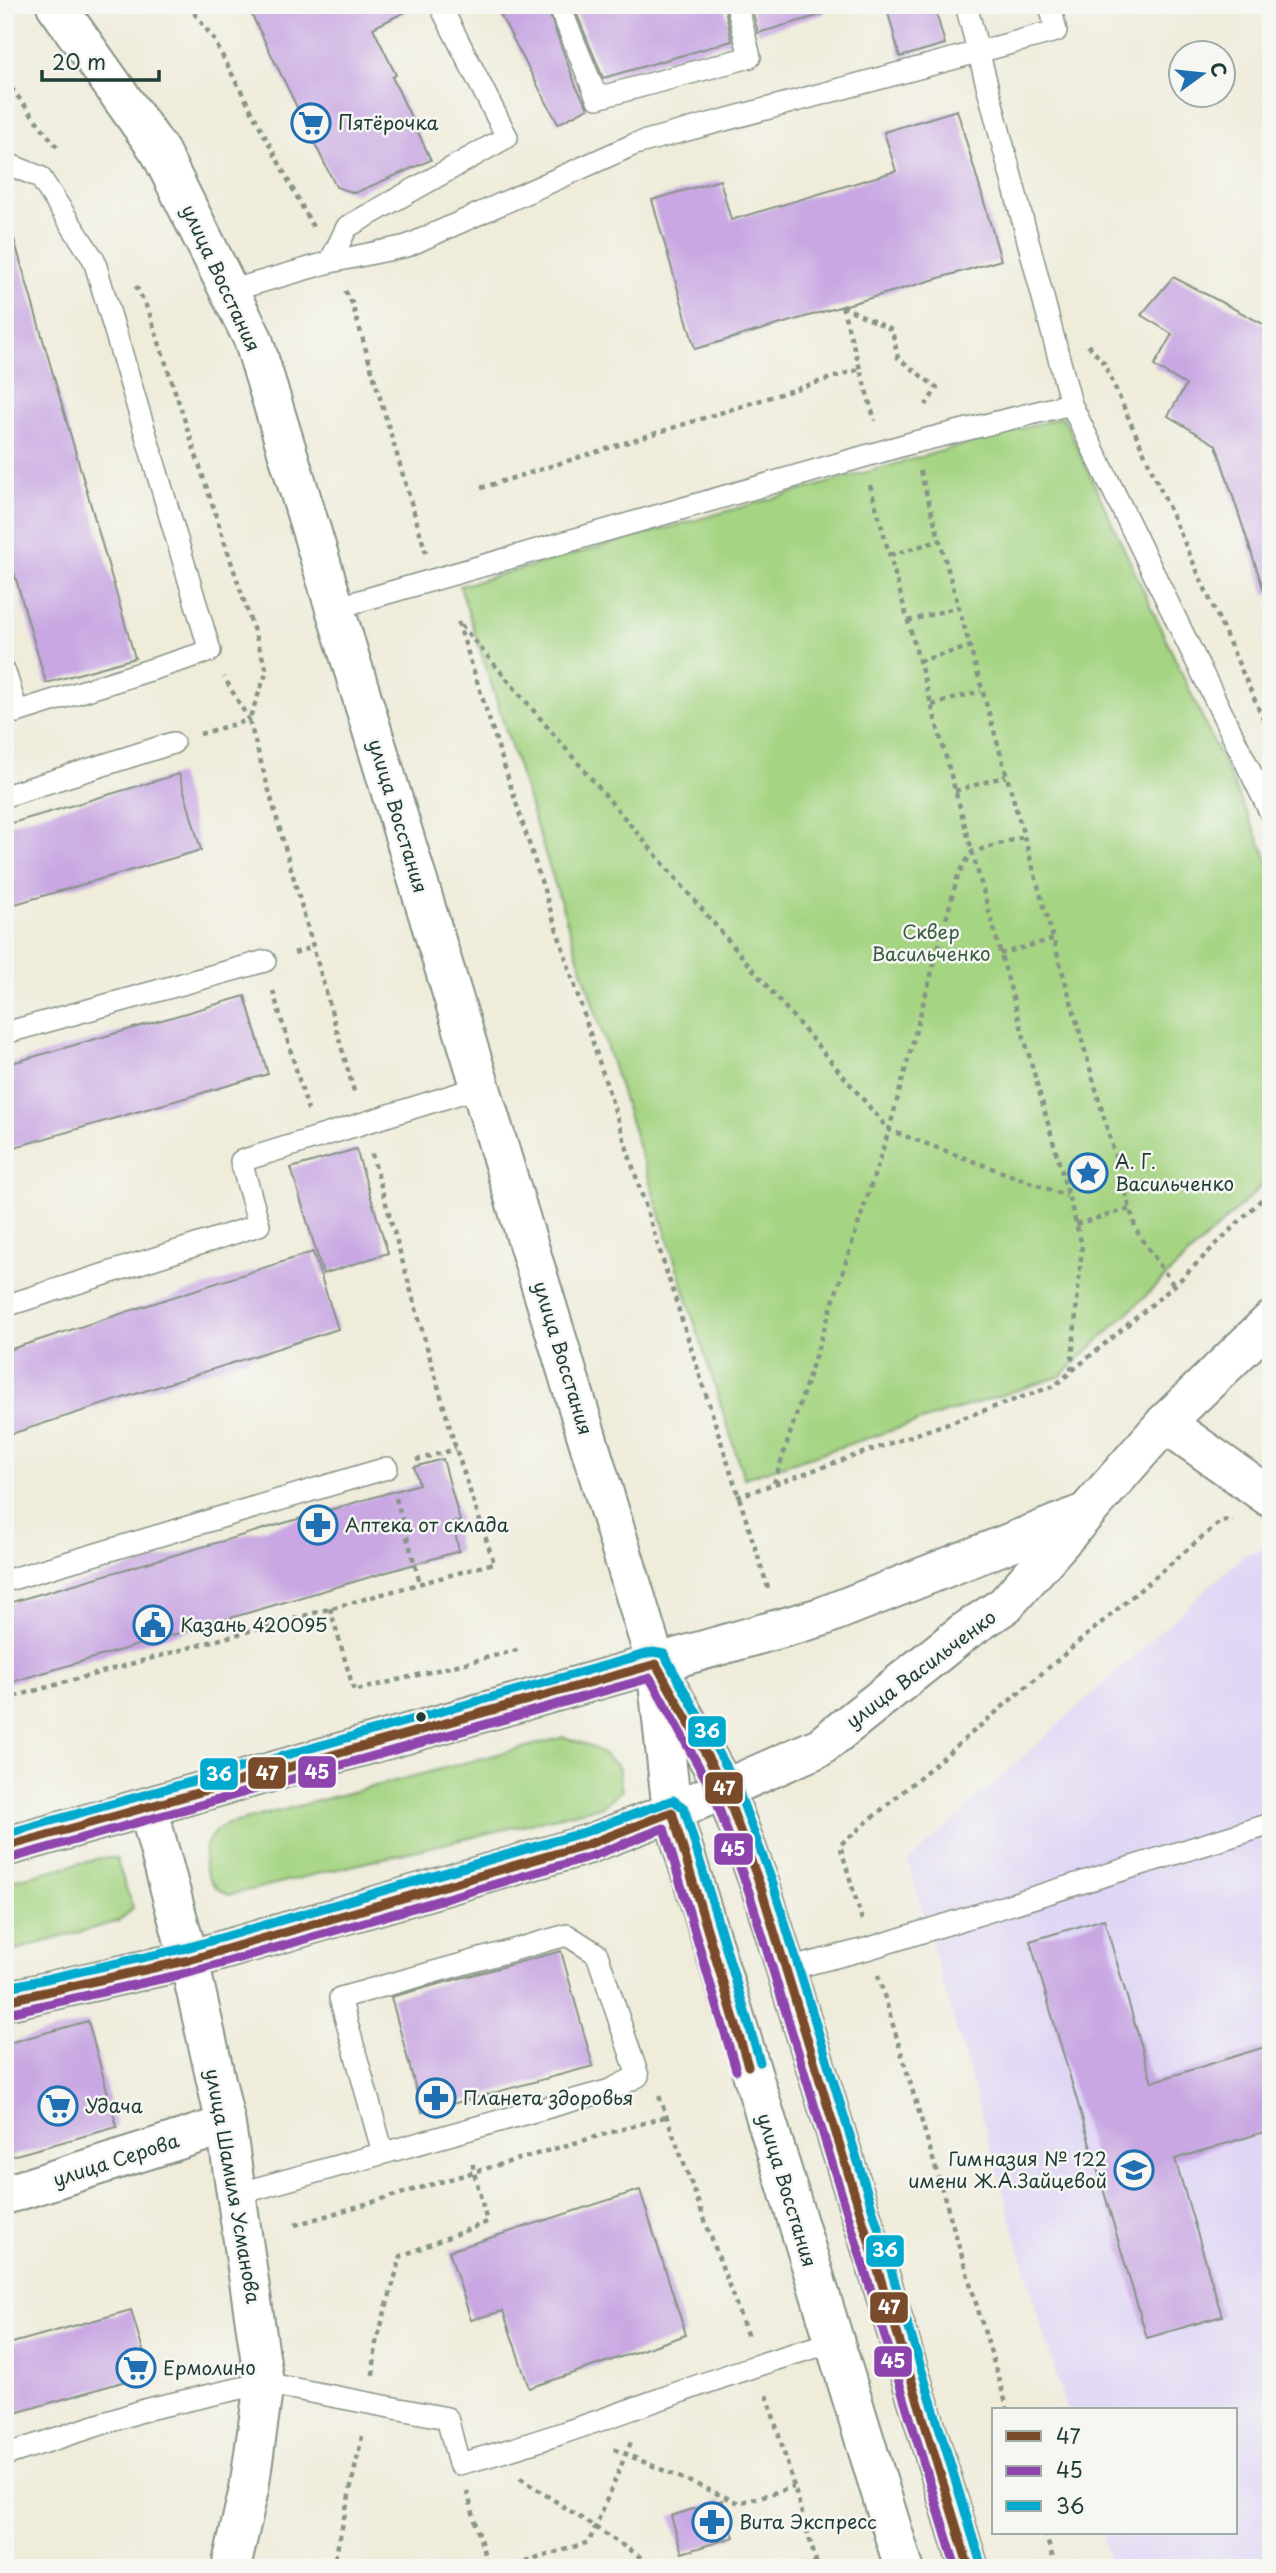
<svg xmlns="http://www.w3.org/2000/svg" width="1276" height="2573" font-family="'Playpen Sans',sans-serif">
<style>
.built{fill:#dfd5f5}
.green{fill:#a5d482;stroke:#62885b;stroke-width:2}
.building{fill:#c8a7e2}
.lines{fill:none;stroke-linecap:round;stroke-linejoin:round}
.service-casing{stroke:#879487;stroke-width:24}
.minor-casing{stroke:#879487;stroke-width:42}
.secondary-casing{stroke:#879487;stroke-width:42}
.primary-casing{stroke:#879487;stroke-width:42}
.path{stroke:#879487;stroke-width:4.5;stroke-dasharray:5 5;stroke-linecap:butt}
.service{stroke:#fff;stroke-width:21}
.minor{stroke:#fff;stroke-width:38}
.secondary{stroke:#fff;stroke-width:38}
.primary{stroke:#fff;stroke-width:38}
.bus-1-casing{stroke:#f6f6f2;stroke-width:14}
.bus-2-casing{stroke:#f6f6f2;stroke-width:14}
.bus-3-casing{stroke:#f6f6f2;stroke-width:14}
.bus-1{stroke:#7a4b2a;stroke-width:9}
.bus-2{stroke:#8e44ad;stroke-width:9}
.bus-3{stroke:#00a9ce;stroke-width:9}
.bus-dot{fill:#1f3d34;stroke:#f6f6f2;stroke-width:2.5}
.labels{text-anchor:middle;stroke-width:5;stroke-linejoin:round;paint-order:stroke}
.poi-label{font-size:19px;fill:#1f3d34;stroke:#f6f6f2;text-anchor:start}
.street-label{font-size:19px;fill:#1f3d34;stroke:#f6f6f2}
.park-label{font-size:19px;fill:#3a5b44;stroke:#f6f6f2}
.line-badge{stroke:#f6f6f2;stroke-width:2.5}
.badge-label{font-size:19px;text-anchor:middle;font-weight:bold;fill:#fff}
</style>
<rect width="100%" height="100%" fill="#f6f6f2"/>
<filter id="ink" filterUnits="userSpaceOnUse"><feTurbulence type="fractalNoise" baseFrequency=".0143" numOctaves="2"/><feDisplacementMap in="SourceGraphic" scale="14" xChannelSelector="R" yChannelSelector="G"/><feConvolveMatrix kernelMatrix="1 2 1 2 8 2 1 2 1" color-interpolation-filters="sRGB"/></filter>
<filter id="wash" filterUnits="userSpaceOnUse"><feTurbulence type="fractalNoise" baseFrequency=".00686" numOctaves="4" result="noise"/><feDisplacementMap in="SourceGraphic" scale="28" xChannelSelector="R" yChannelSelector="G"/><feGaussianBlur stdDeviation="1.57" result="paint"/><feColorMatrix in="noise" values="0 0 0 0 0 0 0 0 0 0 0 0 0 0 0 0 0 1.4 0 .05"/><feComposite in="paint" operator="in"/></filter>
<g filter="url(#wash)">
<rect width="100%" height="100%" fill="#efecda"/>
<path class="built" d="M1271 1547V2568H1111L1101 2533H1236V2410H1066L908 1862 1245 1554Z"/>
<path class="green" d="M1063 417 1271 866V1177L1061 1376 744 1478 460 586Z
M564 1737 593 1747 618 1766 622 1790 603 1806 590 1809 229 1895C199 1884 194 1840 225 1825Z
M100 1858H116L133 1908 119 1921 5 1953V1882Z"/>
<g id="blocks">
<path class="building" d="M247 5H419L373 28 396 75 392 77 431 160 355 193 336 187Z
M495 5H546L576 86 588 108 558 124Z
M573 5H724L732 41 603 78Z
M751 5H823L824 14 758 33Z
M886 5H934L945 44 900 57Z
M957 110 1001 260 695 349 652 200 720 180 731 220 896 171 884 132Z
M14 239 135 658 46 683 5 541V241Z
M1173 277 1271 328V593L1265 594 1216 445 1168 416 1186 385 1154 366 1172 334 1141 315Z
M179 774 201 850 5 907V825Z
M245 996 268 1074 5 1150V1065Z
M356 1149 388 1253 323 1274 291 1168Z
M313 1252 338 1329 5 1436V1351Z
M443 1459 460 1521 453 1523 459 1551 5 1684V1604L419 1484 414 1467Z
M1104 1919 1152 2082 1271 2045V2130L1175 2159 1222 2316 1147 2338 1030 1941Z
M561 1951 593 2066 422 2112 391 1997Z
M88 2021 117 2127 5 2158V2044Z
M640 2190 686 2335 529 2388 503 2311 471 2320 449 2251Z
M131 2310 150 2374 5 2416V2345Z
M722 2500 734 2537 682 2553 671 2516Z"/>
</g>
</g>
<g filter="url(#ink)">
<use href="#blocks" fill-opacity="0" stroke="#879487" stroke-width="2"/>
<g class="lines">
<g class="service-casing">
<path id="service" d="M559 5 597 98 750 57 737 5
M966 5 1071 404 1271 814
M5 163 40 177 94 260 210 651 17 712 5 672
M330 262 347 227 507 137 440 5
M229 291 330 262 407 246 635 144 1056 31 1050 5
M335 608 911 443 1071 404
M5 796 173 743
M5 1033 265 961
M5 1306 259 1225 241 1161 480 1087
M5 1581 387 1468
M784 1970 870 1948 1271 1824
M237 2194 610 2090 638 2076 597 1954 567 1935 340 1998 383 2153
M5 2455 148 2409 264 2383 447 2418 459 2464C587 2431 707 2377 834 2342"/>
</g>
<g class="minor-casing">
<path id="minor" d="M1165 1423 1271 1498
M148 1808 189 1960 226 2125 264 2383 249 2489 231 2568
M5 2195 226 2125"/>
</g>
<g class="secondary-casing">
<path id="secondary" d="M5 1847 821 1617 1080 1515
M5 2001 189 1960 589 1844 672 1812 820 1747 964 1632 1005 1605 1165 1423 1271 1321"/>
</g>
<g class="primary-casing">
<path id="primary" d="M56 5 160 152 253 339 656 1664 672 1812 904 2568
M665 1682 724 1787 761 1888 969 2568"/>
</g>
<path class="path" d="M188 5 213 38 313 227
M5 80 60 151
M136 286 149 312 267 671 249 720 355 1095
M345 291 352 303 426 553
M842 306 892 330 898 358 937 388 926 405
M842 306 860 369
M1088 345 1104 363 1271 736
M920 471 1136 1230 1174 1286
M870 485 1082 1245 1071 1371
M481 488 860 369 875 421
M890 555 938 541
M908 621 958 607
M458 622 769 1591
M461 625 889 1130 1067 1196
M919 661 969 647
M932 705 981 691
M200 734 249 720 224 677
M955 791 1006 776
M294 953 313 947
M1000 954 1053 939
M273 991 308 1110
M1076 1224 1130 1209
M416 1460 456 1449
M774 1483 889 1130 958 875 972 852 1023 837
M737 1497 1054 1386 1174 1286 1271 1190
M396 1498 420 1583
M330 1608 354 1691 521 1649
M5 1699 494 1563 456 1449 371 1151
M862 1920 840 1845 1221 1521 1233 1520
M878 1975 1008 2410
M659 2096 748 2337
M295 2225 474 2172 472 2160
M373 2375 376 2343 401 2256 487 2222 474 2172 668 2116
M767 2395 818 2568
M614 2449 739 2503 794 2487
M520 2478 657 2568
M467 2491 488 2568
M1045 2533 1056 2568
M333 2568 363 2432
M506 2568 589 2542 631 2442
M793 2568 816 2562"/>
<use href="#service" class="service"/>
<use href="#minor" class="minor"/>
<use href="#secondary" class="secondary"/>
<use href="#primary" class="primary"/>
<g class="bus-1-casing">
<path id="bus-1" d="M5 1847 656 1664 724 1787 761 1888 969 2568
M5 2001 189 1960 589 1844 672 1812 748 2066"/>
</g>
<g class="bus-2-casing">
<path id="bus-2" d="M8 1859 650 1678 713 1792 749 1892 956 2568
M8 2013 192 1972 592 1856 664 1828 736 2070"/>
</g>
<g class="bus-3-casing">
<path id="bus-3" d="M5 1834 653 1652 664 1654 735 1782 773 1884 981 2564
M5 1988 186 1948 585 1832 673 1800 684 1808 760 2062"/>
</g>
<use href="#bus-1" class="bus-1"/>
<use href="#bus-2" class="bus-2"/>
<use href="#bus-3" class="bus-3"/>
</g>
</g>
<defs>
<g id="supermarket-ring" transform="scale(2.0125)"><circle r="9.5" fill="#f6f6f2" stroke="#1f6fb2" stroke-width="1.5"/><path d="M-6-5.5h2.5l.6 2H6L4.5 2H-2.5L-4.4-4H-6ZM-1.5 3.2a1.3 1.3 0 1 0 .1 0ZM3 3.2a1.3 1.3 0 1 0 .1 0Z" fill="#1f6fb2"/></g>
<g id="sight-ring" transform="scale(2.0125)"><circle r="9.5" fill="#f6f6f2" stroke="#1f6fb2" stroke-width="1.5"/><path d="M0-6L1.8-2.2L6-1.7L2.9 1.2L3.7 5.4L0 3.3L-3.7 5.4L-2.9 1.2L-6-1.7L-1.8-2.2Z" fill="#1f6fb2"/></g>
<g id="pharmacy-ring" transform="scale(2.0125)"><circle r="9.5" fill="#f6f6f2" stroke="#1f6fb2" stroke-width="1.5"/><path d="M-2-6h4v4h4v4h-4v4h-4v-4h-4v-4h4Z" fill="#1f6fb2"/></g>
<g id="civic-ring" transform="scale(2.0125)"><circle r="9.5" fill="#f6f6f2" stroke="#1f6fb2" stroke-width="1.5"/><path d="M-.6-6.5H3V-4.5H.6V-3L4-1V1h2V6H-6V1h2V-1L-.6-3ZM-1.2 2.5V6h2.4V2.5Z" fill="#1f6fb2"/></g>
<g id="school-ring" transform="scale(2.0125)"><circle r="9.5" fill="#f6f6f2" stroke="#1f6fb2" stroke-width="1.5"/><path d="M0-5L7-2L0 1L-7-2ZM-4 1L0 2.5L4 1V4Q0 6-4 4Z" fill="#1f6fb2"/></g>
</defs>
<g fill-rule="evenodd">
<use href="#supermarket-ring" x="311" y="123"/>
<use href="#sight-ring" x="1088" y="1173"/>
<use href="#pharmacy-ring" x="318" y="1525"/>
<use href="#civic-ring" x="153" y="1625"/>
<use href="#pharmacy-ring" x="436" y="2098"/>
<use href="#supermarket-ring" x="58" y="2106"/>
<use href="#school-ring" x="1134" y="2170"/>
<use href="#supermarket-ring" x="136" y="2368"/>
<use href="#pharmacy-ring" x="712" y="2522"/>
</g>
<circle class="bus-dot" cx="421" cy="1717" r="6"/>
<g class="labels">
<g class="poi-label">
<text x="338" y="130">Пятёрочка</text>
<text x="1115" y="1169">А. Г.<tspan x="1115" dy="22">Васильченко</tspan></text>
<text x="345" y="1532">Аптека от склада</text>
<text x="180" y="1632">Казань 420095</text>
<text x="463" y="2105">Планета здоровья</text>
<text x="85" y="2113">Удача</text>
<text x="1107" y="2166" text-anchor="end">Гимназия № 122<tspan x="1107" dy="22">имени Ж.А.Зайцевой</tspan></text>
<text x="163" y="2375">Ермолино</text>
<text x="739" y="2529">Вита Экспресс</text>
</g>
<g class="street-label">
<text transform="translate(221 278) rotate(65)" y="7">улица Восстания</text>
<text transform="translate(398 816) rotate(73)" y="7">улица Восстания</text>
<text transform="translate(563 1358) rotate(73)" y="7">улица Восстания</text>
<text transform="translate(921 1669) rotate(-37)" y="7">улица Васильченко</text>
<text transform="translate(116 2160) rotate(-18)" y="7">улица Серова</text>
<text transform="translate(233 2186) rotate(80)" y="7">улица Шамиля Усманова</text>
<text transform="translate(787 2190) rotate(73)" y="7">улица Восстания</text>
</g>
<g class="park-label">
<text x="931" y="939">Сквер<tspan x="931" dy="22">Васильченко</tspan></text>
</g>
</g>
<g class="line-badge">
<rect x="687" y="1715" width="40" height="33" rx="7" fill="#00a9ce"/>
<rect x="297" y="1755" width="40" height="34" rx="7" fill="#8e44ad"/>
<rect x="247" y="1756" width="40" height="34" rx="7" fill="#7a4b2a"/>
<rect x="199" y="1757" width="40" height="34" rx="7" fill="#00a9ce"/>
<rect x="704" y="1771" width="40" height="34" rx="7" fill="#7a4b2a"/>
<rect x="713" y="1832" width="41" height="34" rx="7" fill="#8e44ad"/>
<rect x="865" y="2234" width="40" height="34" rx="7" fill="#00a9ce"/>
<rect x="869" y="2291" width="40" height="33" rx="7" fill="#7a4b2a"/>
<rect x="873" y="2345" width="40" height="33" rx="7" fill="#8e44ad"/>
</g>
<g class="badge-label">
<text x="707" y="1738">36</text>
<text x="317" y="1779">45</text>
<text x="267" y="1780">47</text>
<text x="219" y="1781">36</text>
<text x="724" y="1795">47</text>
<text x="733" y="1856">45</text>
<text x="885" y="2257">36</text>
<text x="889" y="2314">47</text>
<text x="893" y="2368">45</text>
</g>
<rect width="1276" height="2573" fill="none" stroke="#f6f6f2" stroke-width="28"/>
<rect x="992" y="2408" width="245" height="126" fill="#f6f6f2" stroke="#a0aca6" stroke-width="2"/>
<rect x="1006" y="2431" width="35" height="10" fill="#7a4b2a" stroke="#a0aca6" stroke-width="2"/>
<text x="1056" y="2444" font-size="21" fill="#1f3d34">47</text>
<rect x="1006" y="2466" width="35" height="10" fill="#8e44ad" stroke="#a0aca6" stroke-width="2"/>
<text x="1056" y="2478" font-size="21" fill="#1f3d34">45</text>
<rect x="1006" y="2501" width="35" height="10" fill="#00a9ce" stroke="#a0aca6" stroke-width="2"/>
<text x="1056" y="2514" font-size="21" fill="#1f3d34">36</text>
<g transform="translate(1202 74) rotate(75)"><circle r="33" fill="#f6f6f2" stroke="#a0aca6" stroke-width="2"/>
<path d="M0-5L12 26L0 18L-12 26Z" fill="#1f6fb2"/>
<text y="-10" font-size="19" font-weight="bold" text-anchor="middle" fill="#1f3d34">С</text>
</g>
<path d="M42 70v10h117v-10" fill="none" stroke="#1f3d34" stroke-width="3.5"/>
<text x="52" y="70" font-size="21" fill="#1f3d34" stroke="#f6f6f2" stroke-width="5" paint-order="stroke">20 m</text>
</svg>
